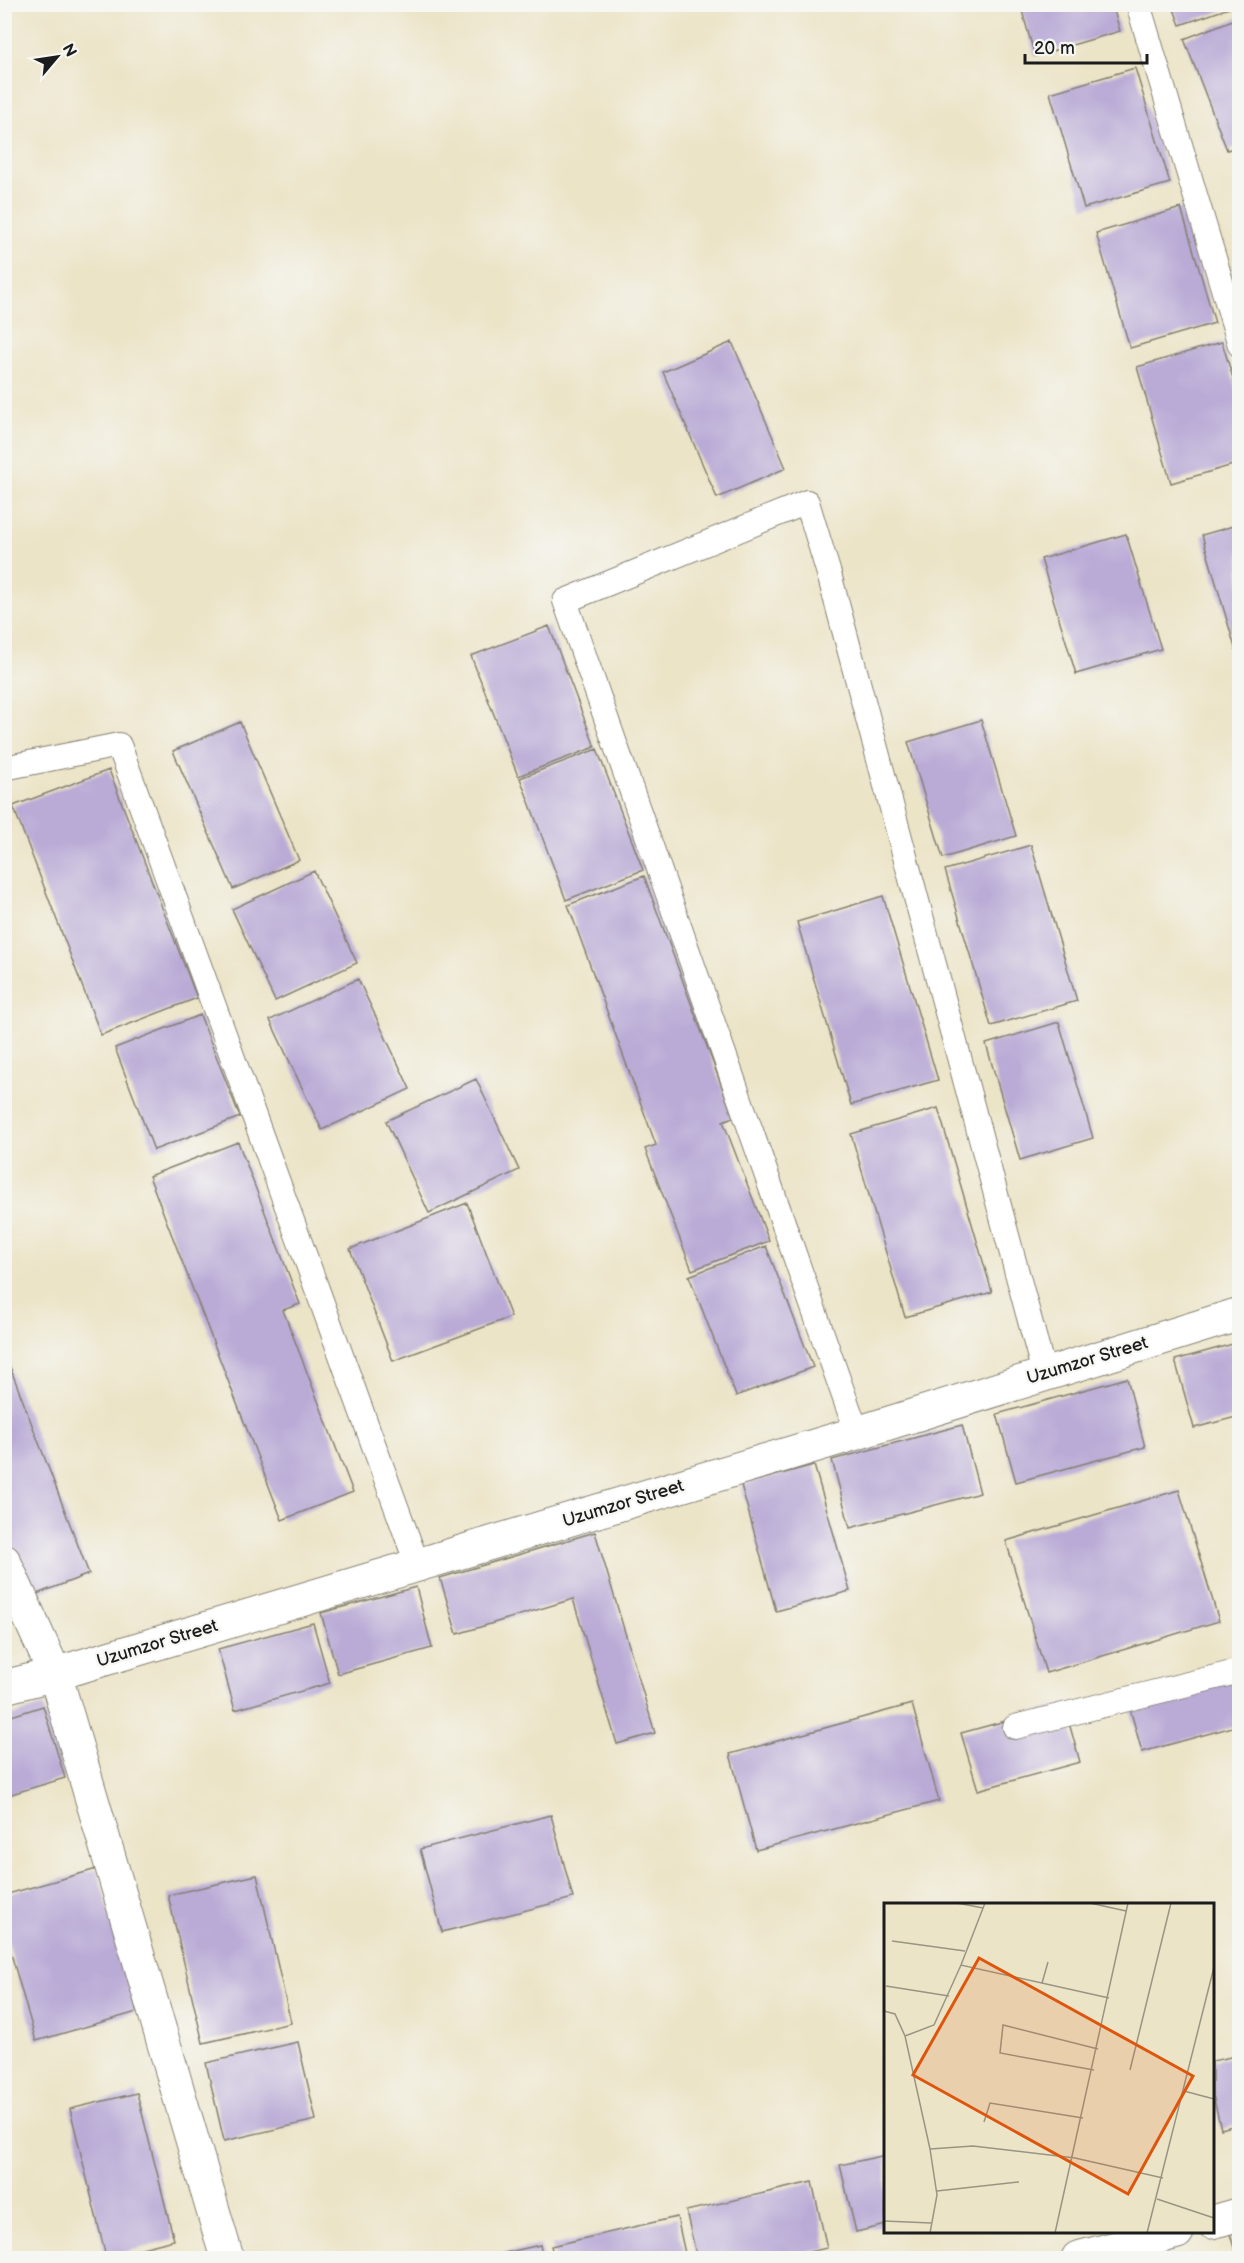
<svg xmlns="http://www.w3.org/2000/svg" width="1244" height="2263" font-family="'Balsamiq Sans',sans-serif">
<style>
.building{fill:#b9aad6}
.lines{fill:none;stroke-linecap:round;stroke-linejoin:round}
.lane-casing{stroke:#848072;stroke-width:26}
.street-casing{stroke:#848072;stroke-width:35}
.lane{stroke:#fff;stroke-width:24}
.street{stroke:#fff;stroke-width:33}
.labels{text-anchor:middle;stroke-width:4.5;stroke-linejoin:round;paint-order:stroke}
.street-label{font-size:18px;fill:#1c1c1c;stroke:#f6f6f2}
.inset-road{fill:none;stroke:#999483;stroke-width:1.5}
.view{fill:#de560d;fill-opacity:0.15;stroke:#de560d;stroke-width:3}
.inset-edge{fill:none;stroke:#1c1c1c;stroke-width:3}
</style>
<rect width="100%" height="100%" fill="#f6f6f2"/>
<filter id="ink" filterUnits="userSpaceOnUse"><feTurbulence type="fractalNoise" baseFrequency=".0167" numOctaves="2"/><feDisplacementMap in="SourceGraphic" scale="12" xChannelSelector="R" yChannelSelector="G"/><feConvolveMatrix kernelMatrix="1 2 1 2 8 2 1 2 1" color-interpolation-filters="sRGB"/></filter>
<filter id="wash" filterUnits="userSpaceOnUse"><feTurbulence type="fractalNoise" baseFrequency=".008" numOctaves="4" result="noise"/><feDisplacementMap in="SourceGraphic" scale="24" xChannelSelector="R" yChannelSelector="G"/><feGaussianBlur stdDeviation="1.35" result="paint"/><feColorMatrix in="noise" values="0 0 0 0 0 0 0 0 0 0 0 0 0 0 0 0 0 1.4 0 .05"/><feComposite in="paint" operator="in"/></filter>
<g filter="url(#wash)">
<rect width="100%" height="100%" fill="#ece4c7"/>
<g id="blocks">
<path class="building" d="M1020 4H1112L1120 31 1035 56Z
M1172 4H1237L1238 5 1180 25Z
M1240 17V146L1227 150 1184 39Z
M1135 68 1170 183 1084 208 1050 93Z
M1181 208 1215 323 1130 348 1096 233Z
M732 342 786 468 717 498 663 372Z
M1222 342 1240 401V463L1171 483 1137 367Z
M1240 524V650L1236 651 1202 535Z
M1126 534 1161 649 1076 674 1041 559Z
M549 626 595 747 518 776 471 656Z
M981 720 1016 836 943 858 908 742Z
M240 722 299 860 233 889 173 751Z
M597 749 643 870 566 900 520 778Z
M109 770 197 998 101 1035 13 806Z
M1031 845 1077 1001 991 1026 945 870Z
M314 871 357 963 275 1001 232 909Z
M644 876 733 1117 723 1121 769 1241 692 1270 645 1149 656 1145 568 905Z
M883 896 938 1080 851 1105 797 922Z
M358 979 410 1089 322 1130 270 1020Z
M200 1015 240 1117 154 1150 115 1048Z
M1059 1022 1093 1138 1020 1160 986 1044Z
M476 1079 519 1170 429 1213 386 1121Z
M938 1108 992 1292 905 1317 851 1134Z
M238 1142 300 1304 283 1310 353 1492 282 1520 149 1176Z
M467 1203 511 1317 393 1361 350 1249Z
M766 1246 813 1367 736 1396 689 1276Z
M1240 1342V1416L1194 1428 1175 1360Z
M5 1354 89 1574 29 1597 4 1534Z
M1127 1378 1145 1447 1016 1482 997 1414Z
M962 1425 980 1493 850 1528 832 1460Z
M814 1465 850 1591 776 1611 741 1485Z
M1179 1490 1219 1621 1046 1673 1006 1541Z
M595 1532 655 1733 617 1744 573 1599 457 1634 440 1578Z
M416 1587 432 1648 338 1674 321 1613Z
M313 1623 330 1683 235 1710 218 1649Z
M1229 1667 1240 1705V1725L1142 1752 1126 1694Z
M912 1704 939 1801 756 1850 730 1754Z
M1064 1705 1080 1762 978 1790 961 1733Z
M43 1706 65 1778 5 1796V1718Z
M551 1815 573 1898 442 1932 420 1849Z
M97 1869 137 2012 36 2041 4 1929V1895Z
M257 1875 291 2023 203 2043 168 1895Z
M298 2042 316 2120 224 2141 206 2063Z
M1240 2055V2124L1221 2129 1212 2091V2061Z
M137 2093 174 2240 106 2257 70 2109Z
M886 2155V2225L856 2232 840 2165Z
M812 2182 827 2248 782 2258H697L686 2211Z
M677 2217 686 2258H554L551 2246Z
M1240 2231V2258H1237L1230 2234Z
M540 2245 543 2258H482Z"/>
</g>
</g>
<g filter="url(#ink)">
<use href="#blocks" fill-opacity="0" stroke="#848072" stroke-width="1.5"/>
<g class="lines">
<g class="lane-casing">
<path id="lane" d="M1138 4 1240 345
M4 768 119 745 417 1564
M857 1433 565 601 807 502 829 574 1044 1373
M1015 1727 1240 1671"/>
</g>
<g class="street-casing">
<path id="street" d="M4 1561 55 1674 227 2258
M4 1687 55 1674 857 1433 1240 1314
M1212 2222 1240 2214
M1078 2258 1177 2232"/>
</g>
<use href="#lane" class="lane"/>
<use href="#street" class="street"/>
</g>
</g>
<g class="labels">
<g class="street-label">
<text transform="translate(1087 1360) rotate(-17)" y="6">Uzumzor Street</text>
<text transform="translate(623 1503) rotate(-17)" y="6">Uzumzor Street</text>
<text transform="translate(157 1643) rotate(-17)" y="6">Uzumzor Street</text>
</g>
</g>
<g transform="translate(884 1903)">
<rect width="330" height="330" fill="#ece4c7"/>
<path class="inset-road" d="M73 0 99 5M206 0 242 8M8 38 81 48M77 62 101 0M158 80 164 59M2 83 65 93M0 108 11 111 21 133 46 246 53 292 46 330M21 133 50 122 77 62 225 95M210 167 116 150 119 122 214 146M246 167 287 0M300 188 330 196M100 219 106 200 199 215M46 246 89 243 191 255 279 275M53 288 135 279M273 296 330 315M0 318 47 320M171 330 244 0M263 330 330 64"/>
<path class="view" d="M95 55 309 173 244 291 29 172Z"/>
<rect width="330" height="330" class="inset-edge"/>
</g>
<rect width="1244" height="2263" fill="none" stroke="#f6f6f2" stroke-width="24"/>
<g transform="translate(57 57) rotate(61)" stroke="#f6f6f2" stroke-width="4.5" paint-order="stroke">
<path d="M0-4.5L10 22L0 15L-10 22Z" fill="#1c1c1c"/>
<text y="-9" font-size="16" font-weight="bold" text-anchor="middle" fill="#1c1c1c">N</text>
</g>
<path d="M1025 54v9h122v-9" fill="none" stroke="#1c1c1c" stroke-width="3"/>
<text x="1034" y="54" font-size="18" fill="#1c1c1c" stroke="#f6f6f2" stroke-width="4.5" paint-order="stroke">20 m</text>
</svg>
